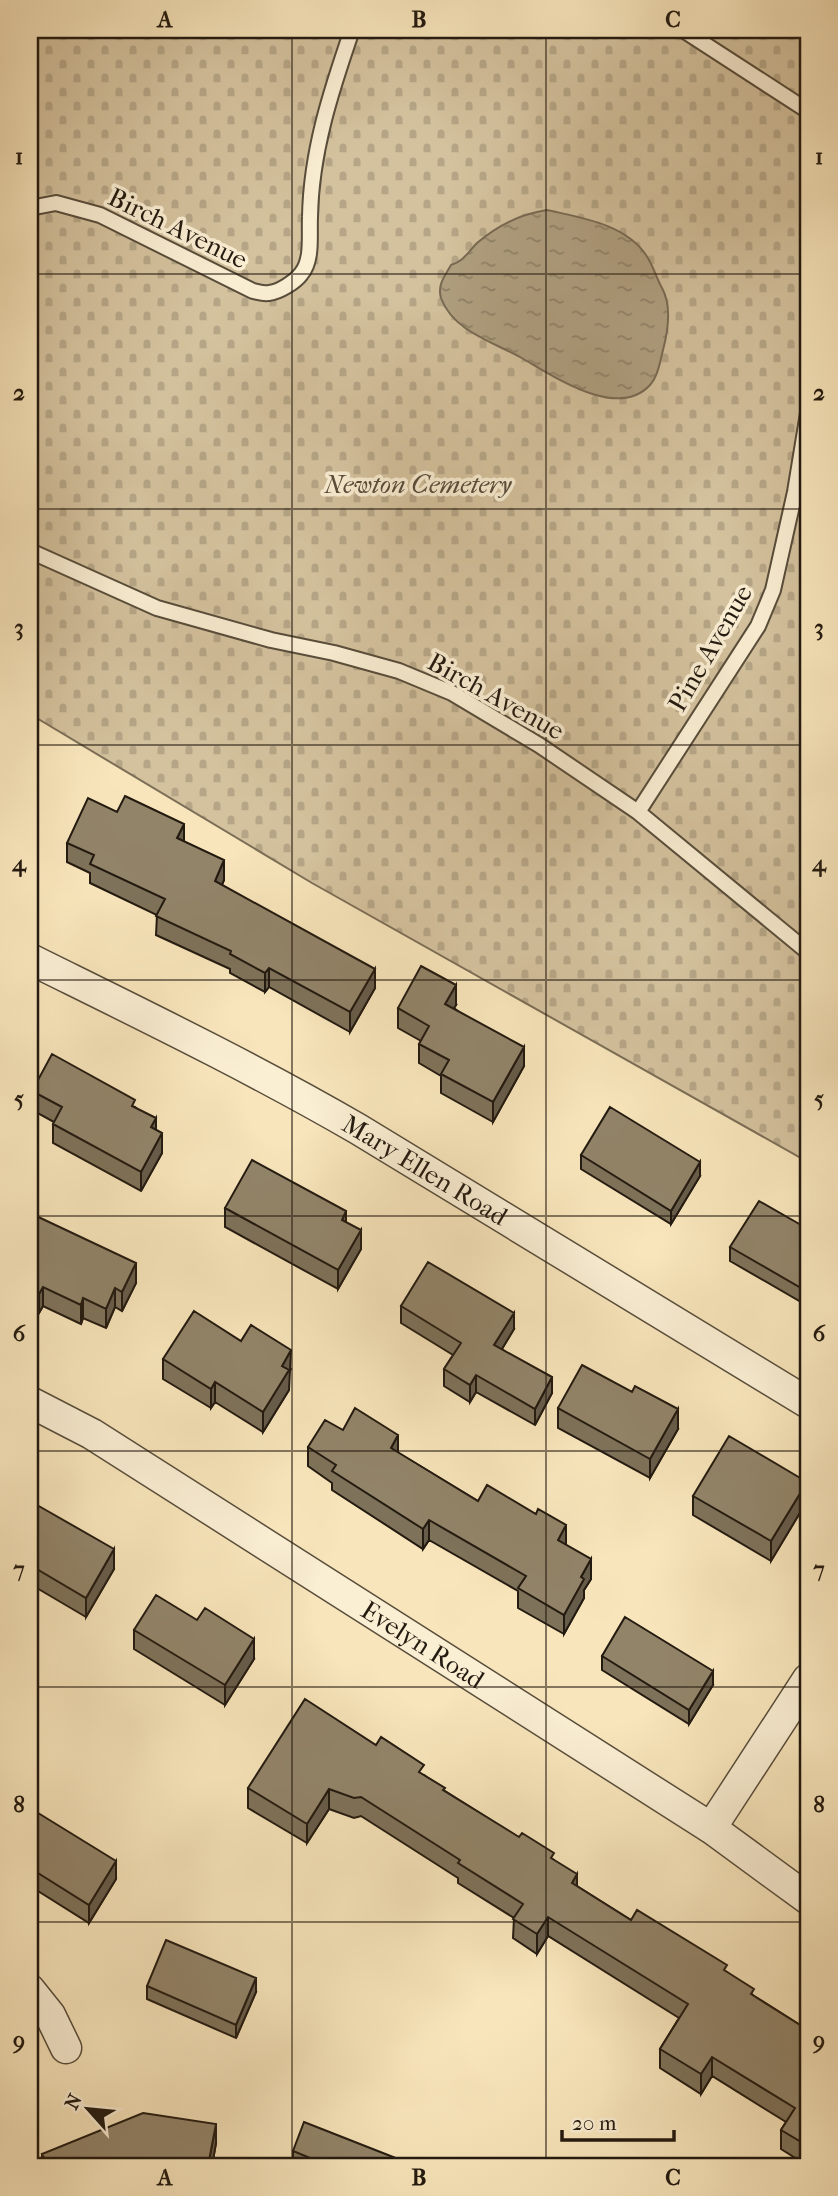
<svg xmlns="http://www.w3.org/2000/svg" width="838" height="2196" font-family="'IM FELL French Canon',serif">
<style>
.cemetery{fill:url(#cemetery-stones);stroke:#7c6e57;stroke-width:2}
.water{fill:url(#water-ripples);stroke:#786a54;stroke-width:2}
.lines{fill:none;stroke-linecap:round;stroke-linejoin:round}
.service-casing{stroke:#584d3b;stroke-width:18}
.minor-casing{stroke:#584d3b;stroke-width:33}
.service{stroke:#faeed3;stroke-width:14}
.minor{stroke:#faeed3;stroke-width:30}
.wall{fill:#7e725a;stroke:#231a10;stroke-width:2}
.shaded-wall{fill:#665c4a;stroke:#231a10;stroke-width:2}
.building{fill:#928469;stroke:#231a10;stroke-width:2}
.grid{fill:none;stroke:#231a10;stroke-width:2;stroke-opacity:0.55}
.labels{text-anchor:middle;stroke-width:7;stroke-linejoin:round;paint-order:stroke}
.street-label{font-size:26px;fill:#231a10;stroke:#faeed3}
.park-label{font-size:26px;font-style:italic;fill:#584c3b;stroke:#faeed3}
.neatline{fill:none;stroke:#231a10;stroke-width:2.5}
.grid-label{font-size:23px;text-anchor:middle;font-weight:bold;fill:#231a10}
</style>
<defs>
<pattern id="cemetery-stones" width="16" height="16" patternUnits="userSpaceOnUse" patternTransform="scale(1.75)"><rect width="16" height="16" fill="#d4c29e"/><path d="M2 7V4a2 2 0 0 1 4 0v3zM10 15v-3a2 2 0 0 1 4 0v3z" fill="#b6a687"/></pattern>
<pattern id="water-ripples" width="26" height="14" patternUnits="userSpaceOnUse" patternTransform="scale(1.75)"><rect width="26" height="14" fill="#b0a081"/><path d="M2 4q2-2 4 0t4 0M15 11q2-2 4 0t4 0" fill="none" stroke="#8f8268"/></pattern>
</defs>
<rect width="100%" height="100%" fill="#f8e5bb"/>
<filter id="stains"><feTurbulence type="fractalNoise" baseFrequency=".00286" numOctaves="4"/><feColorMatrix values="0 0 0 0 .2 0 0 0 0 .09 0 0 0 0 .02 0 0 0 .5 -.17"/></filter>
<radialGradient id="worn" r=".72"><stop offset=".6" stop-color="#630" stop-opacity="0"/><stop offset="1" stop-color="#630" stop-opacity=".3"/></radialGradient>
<path class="cemetery" d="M30 30H808V1162L312 883 30 714Z"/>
<path class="water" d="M547 210C582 218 625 224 646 255 653 265 656 277 662 288 672 306 668 331 663 350 660 362 658 376 650 385 617 421 552 375 520 357 493 342 453 331 441 298 437 285 445 276 451 265 464 261 468 252 477 243 498 225 520 214 547 210Z"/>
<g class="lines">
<g class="service-casing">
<path id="service" d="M683 30 808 111
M30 208 56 203 100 215 253 291C258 292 264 294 269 293 279 292 295 282 301 274 313 260 309 235 310 217 311 152 331 91 352 30
M30 551 157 608 271 640 334 653 399 671 452 693 539 745 638 812 808 952
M638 812 758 626 773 590 795 492 808 413"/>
</g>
<g class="minor-casing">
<g id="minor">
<path id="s1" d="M30 959C141 1014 251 1067 358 1129L808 1403"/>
<path id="s2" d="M30 1402 92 1434 711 1828 808 1899"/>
<path d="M711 1828 808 1679"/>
<path d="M30 1990 50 2015 66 2048"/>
</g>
</g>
<use href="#service" class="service"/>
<use href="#minor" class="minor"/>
</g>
<path class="wall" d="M117 812 184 841 224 880 222 885 375 988 350 1032 269 987 265 992 230 973V969L156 935 157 915 90 883V873L67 862V843Z
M456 1005 454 1008 524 1066 493 1122 441 1093V1076L419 1063V1044L421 1041 398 1028V1008Z
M32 1091 135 1107 156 1130 162 1153 141 1191 53 1143V1124L54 1122 32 1110Z
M581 1155 700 1176 671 1224 581 1169Z
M225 1208 346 1222 361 1249 338 1289 225 1227Z
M30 1219 136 1283 122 1311 115 1307 106 1328 83 1318 81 1324 43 1306 39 1313 30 1308Z
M808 1229V1306L730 1261V1247Z
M401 1306 514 1329 502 1349 552 1393 535 1425 476 1392 470 1402 444 1386V1369L453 1355 401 1323Z
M241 1341 291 1369 289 1372V1390L263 1432 215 1402 211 1408 163 1379V1359Z
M558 1408 678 1429 650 1478 558 1428Z
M343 1430 398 1453 478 1501 566 1545 591 1579 584 1590V1598L564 1634 518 1608V1591L429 1540 423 1549 332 1490V1483L308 1466V1447Z
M693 1496 807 1501 771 1561 693 1515Z
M30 1501 114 1569 86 1617 30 1584Z
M134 1630 254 1659 225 1705 134 1649Z
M602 1656 713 1685 689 1724 602 1670Z
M424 1775 445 1791 554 1860 577 1886 631 1920 727 1972 754 1996 808 2030V2166L781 2149V2130L786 2122 712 2076 701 2094 660 2068V2049L679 2018 548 1936 537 1954 513 1938 514 1918 458 1883V1878L361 1816 354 1818 329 1809 307 1843 248 1808V1788Z
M30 1808 116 1879 89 1923 30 1886Z
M147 1986 256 1992 236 2038 147 1999Z
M216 2143 212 2166H42V2154Z
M293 2151 416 2166H293Z"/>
<path class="shaded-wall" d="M184 824V843L177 838Z
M224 860V880L215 900V881Z
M269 968V987L265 992V973Z
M375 969V988L350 1032V1012Z
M456 985V1005L445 1023V1004Z
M524 1047V1066L493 1122V1102Z
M156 1118V1138L151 1127Z
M162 1133V1153L141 1191V1172Z
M700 1162V1176L671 1224V1211Z
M346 1211V1231L342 1220Z
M361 1230V1249L338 1289V1270Z
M136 1263V1283L122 1311V1292Z
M43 1287V1306L39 1313V1294Z
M115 1288V1307L106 1328V1309Z
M83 1298V1318L81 1324V1305Z
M514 1313V1329L494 1362V1345Z
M291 1350 289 1390 263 1432V1412L282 1366Z
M476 1375V1392L470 1402V1385Z
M552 1377V1393L535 1425V1409Z
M215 1382V1402L211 1408V1389Z
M678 1409V1429L650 1478V1459Z
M398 1435V1454L391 1448Z
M807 1482V1501L771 1561V1541Z
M429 1520V1540L423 1549V1529Z
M566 1525V1544L558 1559V1540Z
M114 1549V1569L86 1617V1598Z
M591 1559V1579L584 1590V1598L564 1634V1615L581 1577Z
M254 1639V1659L225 1705V1685Z
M713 1671V1685L689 1724V1710Z
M329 1789V1809L307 1843V1824Z
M116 1861V1879L89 1923V1905Z
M577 1874V1893L572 1883Z
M548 1917V1936L537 1954V1934Z
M256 1978V1992L236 2038V2025Z
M712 2057V2076L701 2094V2074Z
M216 2124V2143L212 2166H208Z"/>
<path class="building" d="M125 796 184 824 177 838 224 860 215 881 375 969 350 1012 269 968 265 973 230 954 231 951 156 916 165 899 90 864 94 855 67 843 88 798 117 812Z
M421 966 456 985 445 1004 524 1047 493 1102 441 1074 449 1060 419 1044 429 1026 398 1008Z
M52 1054 135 1100 132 1106 156 1118 151 1127 162 1133 141 1172 53 1124 62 1107 32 1091Z
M610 1107 700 1162 671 1211 581 1155Z
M252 1160 346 1211 342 1220 361 1230 338 1270 225 1208Z
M759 1201 808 1229V1292L730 1247Z
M32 1214 136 1263 122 1292 115 1288 106 1309 83 1298 81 1305 43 1287 39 1294 30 1289V1219Z
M428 1262 514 1313 494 1345 552 1377 535 1409 476 1375 470 1385 444 1369 461 1343 401 1306Z
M194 1311 241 1341 251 1325 291 1350 282 1366 289 1370 263 1412 215 1382 211 1389 163 1359Z
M582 1365 632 1392 635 1386 678 1409 650 1459 558 1408Z
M355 1408 398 1435 391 1448 478 1501 487 1485 536 1514 538 1509 566 1525 558 1540 591 1559 581 1577 584 1579 564 1615 518 1588 526 1576 429 1520 423 1529 332 1471 336 1465 308 1447 325 1420 343 1430Z
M729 1436 807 1482 771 1541 693 1496Z
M30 1501 114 1549 86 1598 30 1565Z
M156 1595 197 1620 205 1608 254 1639 225 1685 134 1630Z
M625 1617 713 1671 689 1710 602 1656Z
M305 1699 376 1745 381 1737 424 1765 419 1772 445 1788 443 1790 519 1837 522 1833 554 1853 551 1858 577 1874 572 1883 631 1920 637 1910 727 1965 724 1970 754 1989 751 1994 808 2030V2146L781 2130 795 2108 712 2057 701 2074 660 2049 688 2004 548 1917 537 1934 513 1919 523 1904 458 1863 460 1860 361 1797 354 1798 329 1789 307 1824 248 1788Z
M30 1808 116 1861 89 1905 30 1868Z
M166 1940 256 1978 236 2025 147 1986Z
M143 2113 216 2124 208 2166H48L42 2154Z
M304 2122 416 2166H327V2165L293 2151Z"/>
<path class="grid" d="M292 30V2166M546 30V2166M30 274H808M30 509H808M30 745H808M30 980H808M30 1216H808M30 1451H808M30 1687H808M30 1922H808"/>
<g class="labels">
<g class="street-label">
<text transform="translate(178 228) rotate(26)" y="9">Birch Avenue</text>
<text transform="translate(710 648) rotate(-60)" y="9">Pine Avenue</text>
<text transform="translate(496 696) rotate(29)" y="9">Birch Avenue</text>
<text dy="9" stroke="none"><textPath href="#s1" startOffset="448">Mary Ellen Road</textPath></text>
<text dy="9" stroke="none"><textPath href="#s2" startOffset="462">Evelyn Road</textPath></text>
</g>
<g class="park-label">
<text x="418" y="493">Newton Cemetery</text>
</g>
</g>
<rect width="838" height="2196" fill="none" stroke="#f8e5bb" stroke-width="77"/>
<g transform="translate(88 2109) rotate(297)" stroke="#faeed3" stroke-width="5" paint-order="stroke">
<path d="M0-5L12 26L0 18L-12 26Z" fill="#231a10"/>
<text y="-10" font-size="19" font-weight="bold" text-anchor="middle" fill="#231a10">N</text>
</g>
<path d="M562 2130v10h112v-10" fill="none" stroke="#231a10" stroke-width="3.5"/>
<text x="572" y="2130" font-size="21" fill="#231a10" stroke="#faeed3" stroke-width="5" paint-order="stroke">20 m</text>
<rect x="38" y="38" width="762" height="2120" class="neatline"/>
<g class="grid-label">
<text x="165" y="27">A</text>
<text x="419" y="27">B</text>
<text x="673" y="27">C</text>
<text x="19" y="164">1</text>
<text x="819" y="164">1</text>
<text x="19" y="400">2</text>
<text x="819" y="400">2</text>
<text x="19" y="635">3</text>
<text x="819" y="635">3</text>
<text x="19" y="871">4</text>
<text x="819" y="871">4</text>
<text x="19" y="1106">5</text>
<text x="819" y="1106">5</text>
<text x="19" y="1341">6</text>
<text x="819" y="1341">6</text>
<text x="19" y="1577">7</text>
<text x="819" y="1577">7</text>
<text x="19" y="1812">8</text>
<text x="819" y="1812">8</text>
<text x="19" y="2048">9</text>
<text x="819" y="2048">9</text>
<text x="165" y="2185">A</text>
<text x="419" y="2185">B</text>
<text x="673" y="2185">C</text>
</g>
<rect width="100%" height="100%" filter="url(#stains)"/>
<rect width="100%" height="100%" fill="url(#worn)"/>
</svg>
